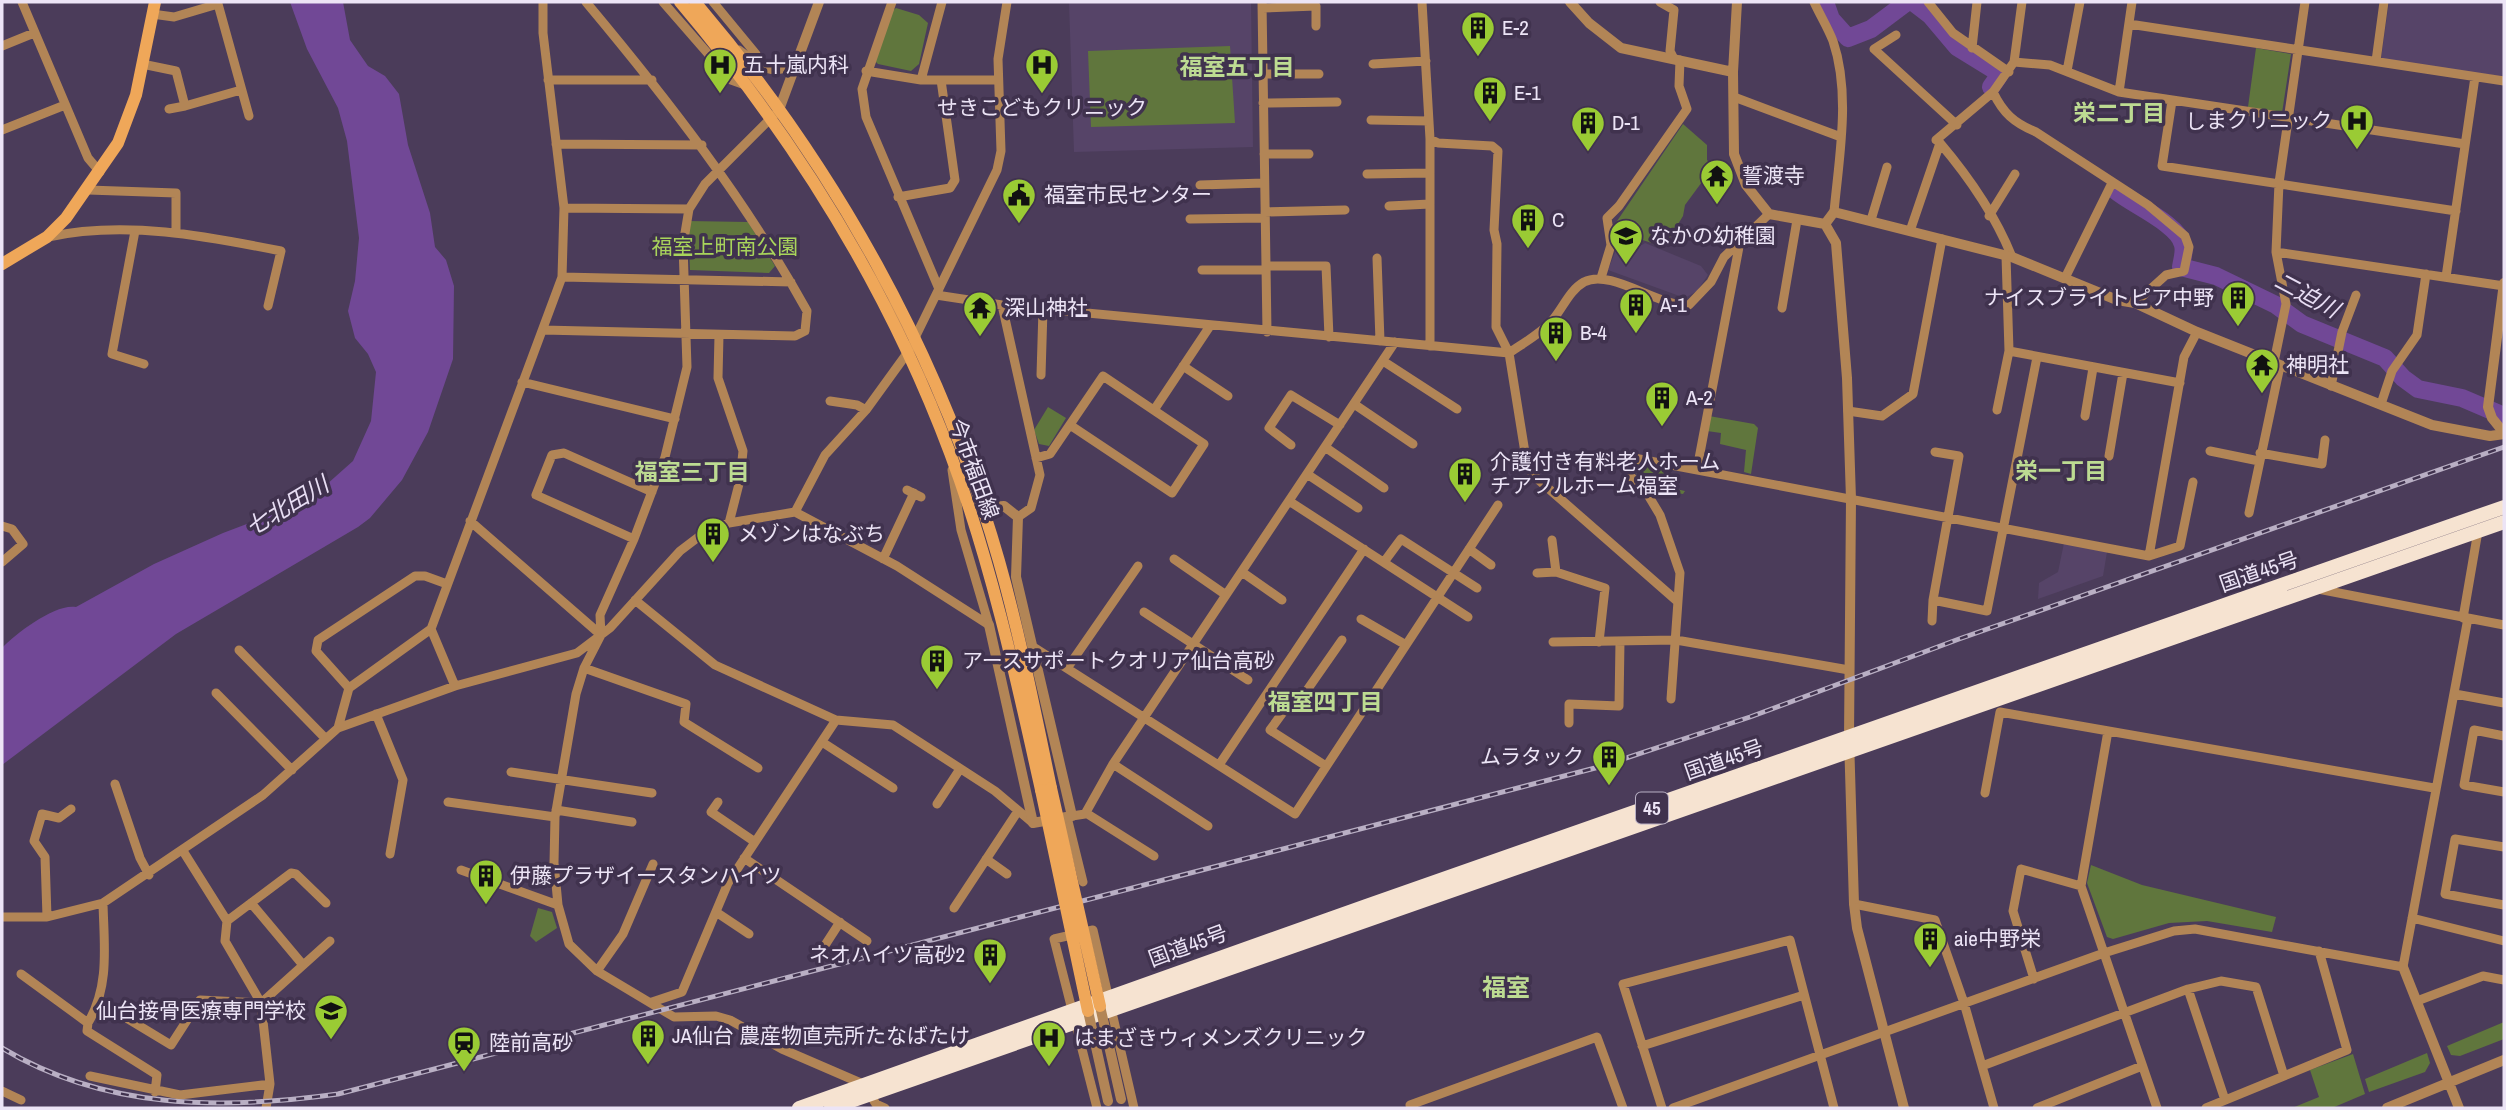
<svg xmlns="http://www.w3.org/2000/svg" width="2506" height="1110" font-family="'Archivo Narrow','Noto Sans JP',sans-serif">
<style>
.built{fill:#564468}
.green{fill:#60763d}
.water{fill:#714896}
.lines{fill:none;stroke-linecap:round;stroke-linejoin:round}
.river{stroke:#714896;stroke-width:18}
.minor{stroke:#b28556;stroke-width:9}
.tertiary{stroke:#b28556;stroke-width:10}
.secondary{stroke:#efa759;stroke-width:12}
.trunk{stroke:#f6e3d1;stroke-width:14}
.rail-casing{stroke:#b9afc4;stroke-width:5}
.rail{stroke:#40324e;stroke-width:2.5;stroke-dasharray:8;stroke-linecap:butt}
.tertiary-bridge{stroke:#b28556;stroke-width:10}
.secondary-bridge{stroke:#efa759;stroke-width:12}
.labels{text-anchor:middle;stroke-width:7;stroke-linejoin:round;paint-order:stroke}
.shield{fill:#40324e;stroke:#b8afc4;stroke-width:2}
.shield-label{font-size:19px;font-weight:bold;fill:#ece4f6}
.poi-label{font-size:21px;fill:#ece4f6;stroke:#40324e;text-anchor:start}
.park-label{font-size:21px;fill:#a9d45b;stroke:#40324e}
.street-label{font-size:21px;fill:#ece4f6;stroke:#40324e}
.neighbourhood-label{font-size:23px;font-weight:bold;fill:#bddb92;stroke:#40324e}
.water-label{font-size:23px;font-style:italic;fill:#e8def4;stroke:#40324e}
.quarter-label{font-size:24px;font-weight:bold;fill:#bddb92;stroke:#40324e}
</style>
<rect width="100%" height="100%" fill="#4b3c5a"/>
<path class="built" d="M1069 2H1251L1253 147 1074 152Z
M2389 2H2504V77L2381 59Z
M1615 235 1642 245 1645 243 1701 266 1708 275 1697 291 1685 298 1608 270 1616 250Z
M2064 543 2107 552 2103 576 2038 599 2039 583 2058 572Z"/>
<path class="green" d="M896 8 919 15 928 23 919 64 911 71 878 64 873 59 890 13Z
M1230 46 1235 123 1091 127 1088 51Z
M2256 48 2291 54 2282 113 2248 107Z
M1683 124 1707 145V160L1713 167 1685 205 1683 216 1664 247 1618 232 1615 224Z
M688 221 748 222 775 266 769 273 690 270Z
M1048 407 1066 418 1049 446 1039 444 1034 430Z
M1709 416 1754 424 1758 428 1751 474 1744 472 1746 450 1720 444 1721 433 1707 431Z
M1635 462 1666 466 1663 479 1655 474V477L1664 484 1662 486 1685 491 1683 494 1654 489 1633 470Z
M2091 865 2142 885 2276 917 2272 932 2207 921 2169 923 2113 939 2107 937 2087 883Z
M538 908 552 912 557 928 536 942 530 936Z
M2504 1022V1039L2460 1056 2451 1055 2447 1046Z
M2427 1053 2430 1063 2425 1072 2369 1092 2365 1079Z
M2353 1054 2365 1094 2332 1108H2292L2319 1097 2310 1070Z"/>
<path class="water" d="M290 2H343L350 40 368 66 385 76 399 94 408 145 430 213 435 247 446 260 454 286 453 359 428 432 402 480 370 518 358 527 176 634 2 765V648C16 633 56 603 76 607L154 564 223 533 308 501 353 461 371 421 376 372 368 354 355 338 348 311 355 281 359 238 347 141 338 108 307 49Z"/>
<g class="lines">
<path class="river" d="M1825 2 1831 19 1848 38 1871 29 1907 2
M1913 2 1930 15 1957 47 1996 71 1998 77 1991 87
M2116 191C2131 204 2179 224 2183 245 2185 252 2182 260 2181 267L2216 276 2276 305 2302 324 2385 358 2403 378 2418 389 2462 398 2504 416"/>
<path class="minor" d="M22 2 88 158 100 172
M663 2 731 80 745 85
M713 2 756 54V63
M892 2 862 89 866 117 939 289
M1262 2 1267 332
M1422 2 1430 139 1438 143 1492 146 1498 151 1494 230 1497 244 1496 327 1509 353 1527 465 1533 475 1677 601
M1660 2 1674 10 1670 51 1674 59
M1814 2C1820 15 1828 28 1833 41 1851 94 1839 157 1834 212
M1928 2 1953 33 2009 72
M1262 8 1316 6V26
M152 14 174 17 218 4 249 116
M2129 24 2504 81
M1896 35 1874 49 1957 125
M2 46 34 33
M1972 48 1977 2
M739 50C760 66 770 77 796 64
M2376 61 2384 2
M2014 62 2022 2
M142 64 176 71 185 106 241 90
M1373 64 1426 61
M866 71 921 80H998
M2067 71 2080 2
M1263 74H1319
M548 80H652
M921 80 942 2
M1993 92C2003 113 2014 123 2036 132L2148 205 2185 236 2189 247 2184 271 2166 275 2135 303
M2119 92 2132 2
M1734 97 1841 137
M2172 101 2162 166 2456 211
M1263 103 1337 102
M169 109 185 106
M774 115 705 184 689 209 683 245 687 367 665 457 634 539 600 615 601 635 584 668 576 694 555 817 554 863 558 905 569 944 597 971 674 1017 716 1016 730 1020 782 1049 863 1084 876 1104 885 1108
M1371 120 1429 121
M2 130 65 105
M1430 139V346
M1940 143C1968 176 1996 217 2012 257
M556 144 702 145
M1264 154H1309
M1367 174 1430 173
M1200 185 1264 183
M88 190 176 193V232
M898 197 950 188 955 180 941 80
M1389 206 1430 204
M564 208 689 209
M1265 212 1345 210
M1989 216 2015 174
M1190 219 1265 218
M1871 220 1887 167
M135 231 112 354 144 364
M1910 231 1940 143 1936 140 1993 92 2014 62 2050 65 2119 92 2465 144
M48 237C125 220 206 236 281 251L268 306
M2276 252 2504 286
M2006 256 2009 351
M1377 258 1380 341
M1266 266H1326L1329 337
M1202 270H1266
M562 277 791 282
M2446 277 2475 77
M1601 278 1611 245 1607 218 1619 206 1687 109 1679 86 1680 60
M2065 278 2112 183
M936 295 1002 305 1509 353C1522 344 1538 335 1549 324 1562 311 1568 291 1584 282 1611 268 1658 307 1689 305L1711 282 1724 257 1769 214
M1002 305 1040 475 1031 508 1018 517
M1782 308 1797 220
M543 330 795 336 805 331 807 311C745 199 668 100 586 2
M719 335 718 378 743 451 740 480 729 523
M1383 361 1457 409
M2274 362 2286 304 2276 252 2279 183 2305 2
M1183 366 1228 396
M1041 375 1043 309
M522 382 675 419
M2331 386 2342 332 2356 295
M830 401 857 405 866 410
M1354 404 1413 444
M2381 404 2392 371 2417 335 2426 274
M1154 410 1210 326
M1997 410 2009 351 2180 383
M1848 411 1882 416 1913 394 1942 239
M2085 416 2093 368
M1291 445 1269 428 1291 395 1340 425
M1325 447 1384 488
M2210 451 2259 461
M2260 453 2322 464 2325 440
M2109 456 2123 373
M1036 458 1050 454 1103 376 1204 444 1172 493 1070 425
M1697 469 1739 247
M952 470 961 530 989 625
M1307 474 1358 508
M907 490 921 497
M1289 501 1468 617
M795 512 897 566 989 625
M2249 513 2280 366
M470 521 601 635
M2 526 12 529 23 544 2 562
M634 539 536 495 552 455 564 453 652 492
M1552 540 1556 572
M1469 549 1491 565
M2149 556 2180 546 2193 482
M883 559 914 493
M1174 559 1226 595
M1384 562 1401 539 1477 588
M1242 572 1282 600
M1537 573 1556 572 1605 588 1599 642
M2318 589 2504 625
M635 600 715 665 836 720 893 725 995 791 1033 823
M1933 600 1959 456 1935 452
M1144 612 1248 680
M2463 618 2478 531
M1361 619 1406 645
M1932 621 1933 600 1987 611 2037 357
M431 629 455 686
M1553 642 1676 640 1849 670
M1035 648 1295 814 1498 505
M239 650 325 738
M1068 667 1138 566
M584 668 686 704 684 722 758 768
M349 688 316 651 318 640 415 576H425L447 584
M216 693 292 770
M2455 694 2504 703
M1671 699 1680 573 1660 515 1645 490 1631 477 1630 469 1634 458 2149 556 2184 357 2197 332
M376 714 403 780 390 854
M1569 723V704L1619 706 1620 641
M338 728 349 688 431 629 562 277 564 208 543 33V2
M2108 731 2081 886 2157 1108
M2504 736 2474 730 2464 785 2504 792
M822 742 893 788
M1113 764 1208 826
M1219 765 1364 549
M1326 766 1270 730 1289 704 1305 693 1342 640
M511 772 652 793
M115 784 140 858 149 875
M1985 793 2000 712 2434 788
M448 802 555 817
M718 802 711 812 755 842
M937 804 960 769
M556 810 632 822
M1086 813 1154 856
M1072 816 1085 814 1113 764 1395 342
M1067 817 1083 882
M2504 847 2455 839 2445 894 2504 905
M183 851 227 921 225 941 261 1003 270 1084 266 1108
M744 858 867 941
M986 859 1007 874
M461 870 558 905
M251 903 303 965
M1854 904 1935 920 1964 1003 1994 1108
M954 908 1018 811
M716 912 749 934
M2 917H47L103 903 263 795 338 728 455 686 577 653 610 628 680 551 705 532 729 523 795 512 825 455 866 410 908 352 997 170 1001 151 998 59 1007 2
M47 917 45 857 34 841 42 814 59 818 71 809
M2412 918 2504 941
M227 921 291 873 296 874 326 903
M820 953 840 922
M597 971 623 934 653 864
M21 974 88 1023C110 986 104 945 103 903
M2034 979 2013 911 2021 869 2081 886
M2188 989 2225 1100
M2417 1001 2483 976 2504 980
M100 1002 171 1045 200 1000 261 1003 330 941
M652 1002 682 992 728 883 836 720
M88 1023 87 1031 157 1075 155 1092
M1642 1046 1804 995
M1982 1066 2188 989 2221 981 2256 987 2284 1076
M90 1076 180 1095 270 1084
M2 1091 21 1100
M1097 1108 1054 939 1093 930 1134 1108
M1411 1108 1410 1105 1597 1037 1623 1108
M1662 1108 1623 984 1790 940 1834 1108
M1673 1108 2104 953 2174 931 2195 929 2403 967 2468 618
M2037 1108 2142 1066
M2206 1108 2347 1050 2319 951"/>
<path class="tertiary" d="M1570 2 1589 23 1621 48 1733 72
M1737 2 1733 72 1734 154 1746 185 1769 214 1825 224 1836 243 1847 378 1851 499 1849 738 1854 904 1857 928 1904 1108
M780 107 819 2
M1825 224 1834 212 2012 257 2117 300 2135 303 2197 332 2432 425 2490 436 2504 434
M2504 283 2488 407 2492 418 2504 433
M982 508 1004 506 1018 517 1016 577 1072 816 1033 823 989 625
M2403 967 2459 1108
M2387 1108 2504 1060"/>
<path class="secondary" d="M680 2C794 137 888 287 950 453 991 562 1016 677 1041 790
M695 2C834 165 940 354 999 561 1020 635 1035 712 1051 788
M2 264 47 237 66 218 118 143 136 95 155 2"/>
<path class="trunk" d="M799 1108 1366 906 2504 507
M831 1108 2504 522"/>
<g class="rail-casing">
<path id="rail" d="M2 1048C105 1110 222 1110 338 1094L1599 767 1750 717 1959 639 2504 447"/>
</g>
<use href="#rail" class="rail"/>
<path class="tertiary-bridge" d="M1100 1006 1121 1099
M1088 1011 1108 1101"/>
<path class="secondary-bridge" d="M1051 788 1100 1006
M1041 790 1088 1011"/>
</g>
<defs>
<g id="building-pin" transform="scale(1.75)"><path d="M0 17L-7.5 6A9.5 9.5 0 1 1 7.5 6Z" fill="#9acb34" stroke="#40324e"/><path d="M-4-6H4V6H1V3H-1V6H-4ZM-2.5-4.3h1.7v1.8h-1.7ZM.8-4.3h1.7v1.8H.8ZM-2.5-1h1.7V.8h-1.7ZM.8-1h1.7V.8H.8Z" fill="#111"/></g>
<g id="hospital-pin" transform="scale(1.75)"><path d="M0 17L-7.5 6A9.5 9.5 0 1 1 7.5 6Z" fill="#9acb34" stroke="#40324e"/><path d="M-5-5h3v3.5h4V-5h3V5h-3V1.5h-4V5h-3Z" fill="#111"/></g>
<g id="temple-pin" transform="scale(1.75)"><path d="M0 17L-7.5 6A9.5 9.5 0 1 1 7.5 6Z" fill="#9acb34" stroke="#40324e"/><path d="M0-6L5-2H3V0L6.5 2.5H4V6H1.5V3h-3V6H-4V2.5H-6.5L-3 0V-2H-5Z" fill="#111"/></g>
<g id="civic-pin" transform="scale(1.75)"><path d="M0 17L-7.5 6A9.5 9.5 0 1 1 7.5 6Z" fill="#9acb34" stroke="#40324e"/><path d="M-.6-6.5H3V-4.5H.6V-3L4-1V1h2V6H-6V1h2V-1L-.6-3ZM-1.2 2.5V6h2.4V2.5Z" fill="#111"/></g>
<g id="school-pin" transform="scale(1.75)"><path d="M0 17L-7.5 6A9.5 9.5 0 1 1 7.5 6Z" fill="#9acb34" stroke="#40324e"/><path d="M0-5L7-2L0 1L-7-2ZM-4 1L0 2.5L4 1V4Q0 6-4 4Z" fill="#111"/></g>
<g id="station-pin" transform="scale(1.75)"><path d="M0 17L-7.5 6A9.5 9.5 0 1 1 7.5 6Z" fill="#9acb34" stroke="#40324e"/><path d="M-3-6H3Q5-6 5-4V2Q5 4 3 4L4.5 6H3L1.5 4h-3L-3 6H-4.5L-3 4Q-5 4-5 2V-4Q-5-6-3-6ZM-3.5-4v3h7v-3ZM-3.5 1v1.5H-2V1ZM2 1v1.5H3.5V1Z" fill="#111"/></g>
</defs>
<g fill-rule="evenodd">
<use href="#building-pin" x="1478" y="28"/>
<use href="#hospital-pin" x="720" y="65"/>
<use href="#hospital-pin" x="1042" y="65"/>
<use href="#building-pin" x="1490" y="93"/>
<use href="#hospital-pin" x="2357" y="121"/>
<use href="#building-pin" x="1588" y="123"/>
<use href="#temple-pin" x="1717" y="176"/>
<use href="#civic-pin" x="1019" y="195"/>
<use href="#building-pin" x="1528" y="220"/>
<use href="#school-pin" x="1626" y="236"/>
<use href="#building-pin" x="2238" y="298"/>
<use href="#building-pin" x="1636" y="305"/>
<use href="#temple-pin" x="980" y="308"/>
<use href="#building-pin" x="1556" y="333"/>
<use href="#temple-pin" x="2262" y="365"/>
<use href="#building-pin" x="1662" y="398"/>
<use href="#building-pin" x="1465" y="474"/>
<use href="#building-pin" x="713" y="534"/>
<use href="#building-pin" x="937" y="661"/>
<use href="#building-pin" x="1609" y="757"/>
<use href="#building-pin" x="486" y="876"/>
<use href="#building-pin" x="1930" y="939"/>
<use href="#building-pin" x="990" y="955"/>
<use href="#school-pin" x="331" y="1011"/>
<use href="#building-pin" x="648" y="1036"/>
<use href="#hospital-pin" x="1049" y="1038"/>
<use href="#station-pin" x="464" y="1043"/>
</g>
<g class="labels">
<rect class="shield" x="1636" y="792.5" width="32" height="31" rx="5"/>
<g class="shield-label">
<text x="1652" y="815">45</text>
</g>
<g class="poi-label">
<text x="1502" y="35">E-2</text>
<text x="744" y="72">五十嵐内科</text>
<text x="1514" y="100">E-1</text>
<text x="1042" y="115" text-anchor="middle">せきこどもクリニック</text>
<text x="2332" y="128" text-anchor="end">しまクリニック</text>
<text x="1612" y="130">D-1</text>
<text x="1742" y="183">誓渡寺</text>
<text x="1044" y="202">福室市民センター</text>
<text x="1552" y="227">C</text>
<text x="1650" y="243">なかの幼稚園</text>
<text x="2214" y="305" text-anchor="end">ナイスブライトピア中野</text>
<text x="1660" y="312">A-1</text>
<text x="1004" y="315">深山神社</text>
<text x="1580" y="340">B-4</text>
<text x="2286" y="372">神明社</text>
<text x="1686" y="405">A-2</text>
<text x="1490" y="469">介護付き有料老人ホーム<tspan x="1490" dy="24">チアフルホーム福室</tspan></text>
<text x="738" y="541">メゾンはなぶち</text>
<text x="962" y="668">アースサポートクオリア仙台高砂</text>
<text x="1584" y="764" text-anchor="end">ムラタック</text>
<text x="510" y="883">伊藤プラザイースタンハイツ</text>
<text x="1954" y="946">aie中野栄</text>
<text x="965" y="962" text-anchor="end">ネオハイツ高砂2</text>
<text x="306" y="1018" text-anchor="end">仙台接骨医療専門学校</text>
<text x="672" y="1043">JA仙台 農産物直売所たなばたけ</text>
<text x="1074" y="1045">はまざきウィメンズクリニック</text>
<text x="489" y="1050">陸前高砂</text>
</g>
<g class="park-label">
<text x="725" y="254">福室上町南公園</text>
</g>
<g class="street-label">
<text transform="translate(974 469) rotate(70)" y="7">今市福田線</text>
<text transform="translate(2259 572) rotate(-19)" y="7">国道45号</text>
<text transform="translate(1724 760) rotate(-19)" y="7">国道45号</text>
<text transform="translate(1188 946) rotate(-20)" y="7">国道45号</text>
</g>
<g class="neighbourhood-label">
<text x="1237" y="75">福室五丁目</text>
<text x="2119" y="121">栄二丁目</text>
<text x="2061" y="479">栄一丁目</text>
<text x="692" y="480">福室三丁目</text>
<text x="1325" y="710">福室四丁目</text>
</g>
<g class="water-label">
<text transform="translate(2307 295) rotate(28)" y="8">二迫川</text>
<text transform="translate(287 506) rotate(-31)" y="8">七北田川</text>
</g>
<g class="quarter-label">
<text x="1506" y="996">福室</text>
</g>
</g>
<rect width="2506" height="1110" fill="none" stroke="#ece4f6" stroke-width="7"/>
</svg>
